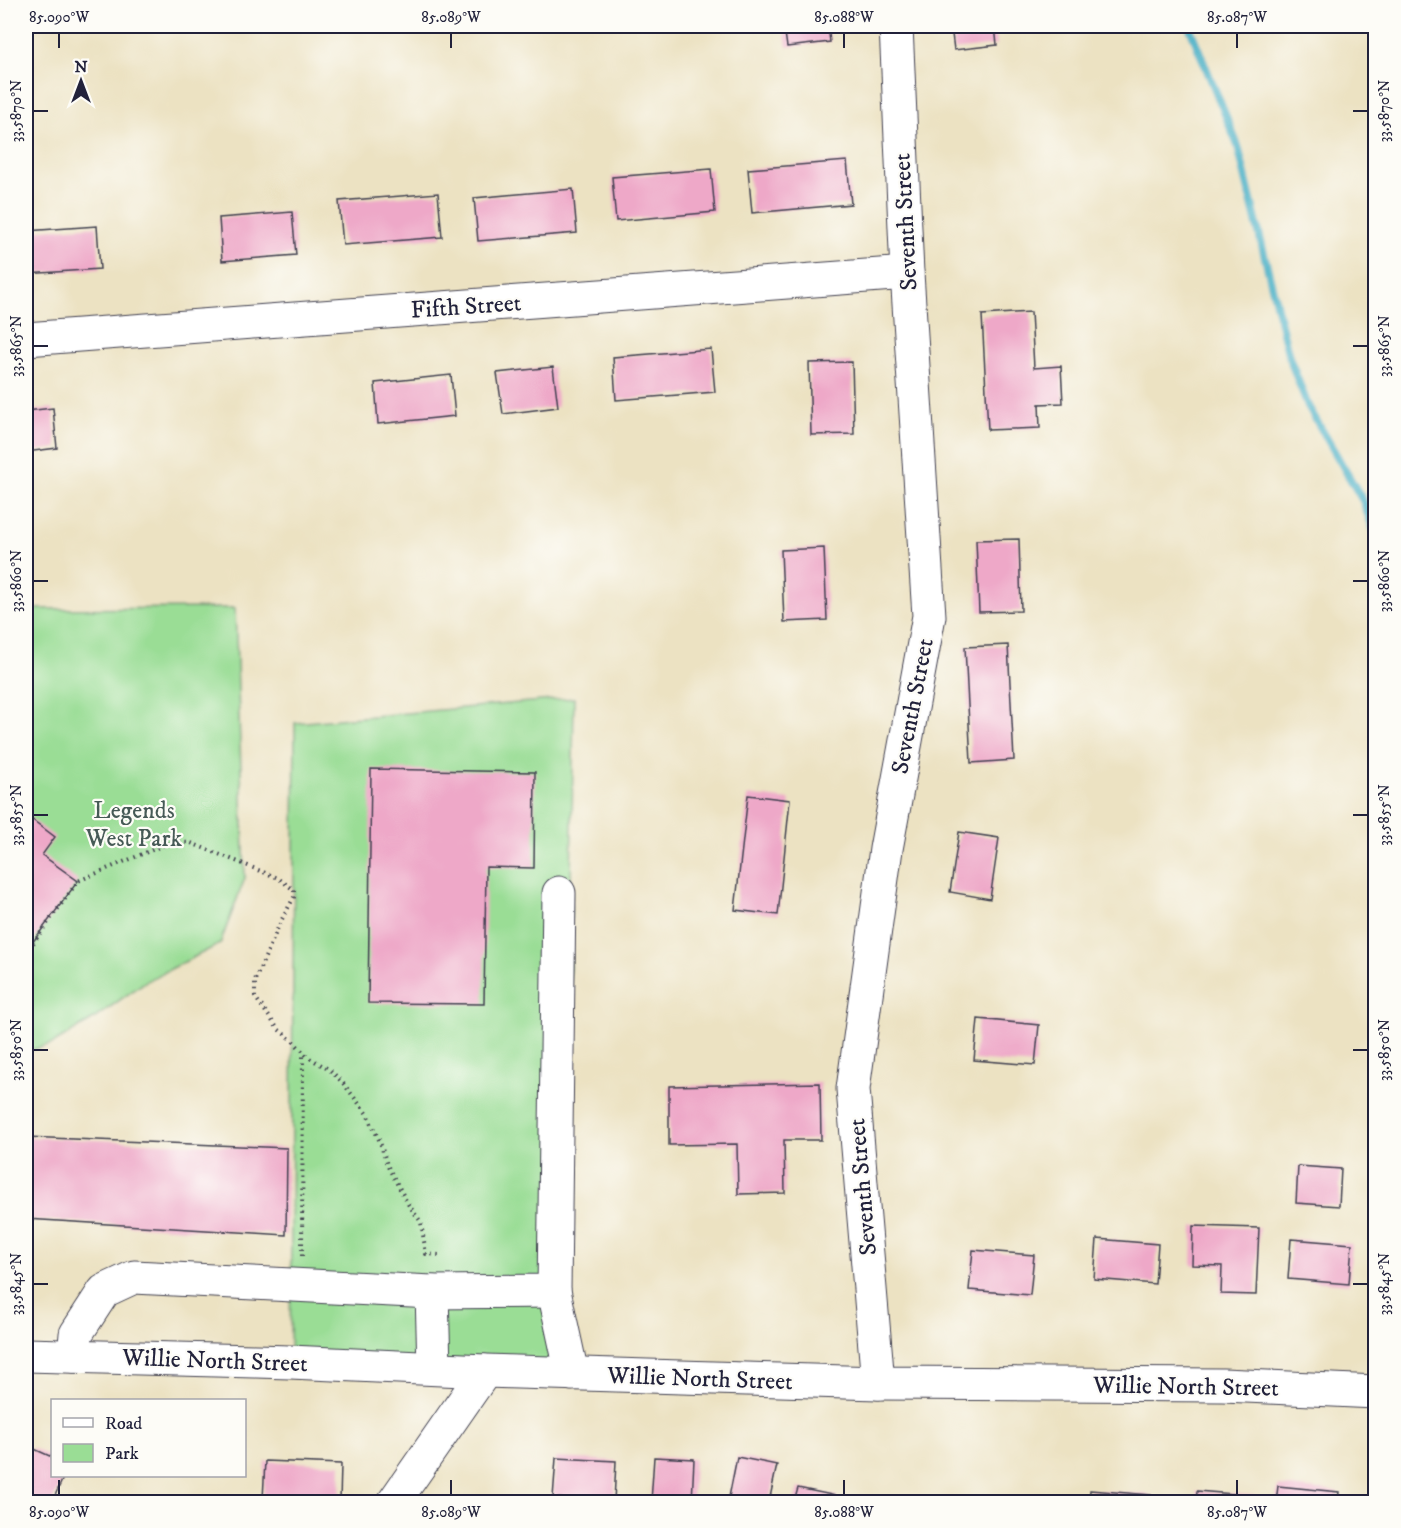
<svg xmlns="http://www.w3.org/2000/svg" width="1401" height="1528" viewBox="0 0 1401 1528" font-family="'IM FELL DW Pica',serif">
  <rect width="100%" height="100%" fill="#fdfcf7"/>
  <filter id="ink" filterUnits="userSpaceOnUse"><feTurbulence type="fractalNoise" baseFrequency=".0167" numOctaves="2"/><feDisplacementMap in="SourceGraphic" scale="12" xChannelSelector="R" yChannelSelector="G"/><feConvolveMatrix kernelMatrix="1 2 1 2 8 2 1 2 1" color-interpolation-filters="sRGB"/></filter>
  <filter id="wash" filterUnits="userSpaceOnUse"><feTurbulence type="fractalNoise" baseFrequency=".008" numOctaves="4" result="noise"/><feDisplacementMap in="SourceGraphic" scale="24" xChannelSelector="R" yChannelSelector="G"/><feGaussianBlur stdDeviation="1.35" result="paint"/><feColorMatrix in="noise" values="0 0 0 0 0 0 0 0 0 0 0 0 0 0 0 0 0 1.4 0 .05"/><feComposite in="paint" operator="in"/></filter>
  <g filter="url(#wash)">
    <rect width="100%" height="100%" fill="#ece2c2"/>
    <g fill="#9add95" stroke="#5e8068" stroke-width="1.5">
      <path d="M1375,534l1,96h-1l-3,-31z"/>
      <path d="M235,608l10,270 -25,66 -75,38 -53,38 -38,23 -28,9v-443z"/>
      <path d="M574,698l-11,675 -273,-11 5,-639z"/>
    </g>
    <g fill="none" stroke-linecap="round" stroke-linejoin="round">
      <path stroke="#46afc5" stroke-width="8" d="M1189,26l49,120 51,211 19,49 55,95 13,34"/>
    </g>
    <g id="blocks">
      <g fill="#eea8c8">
        <path d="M784,26h44l2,16 -43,5z"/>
        <path d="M951,26h44l2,19 -43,5z"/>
        <path d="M847,161l4,43 -99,9 -4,-44z"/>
        <path d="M711,169l4,43 -99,9 -4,-44z"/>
        <path d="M573,189l4,44 -99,8 -4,-43z"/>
        <path d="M438,193l4,44 -99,8 -4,-44z"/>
        <path d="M292,212l4,43 -74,6 -3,-43z"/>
        <path d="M97,226l3,43 -74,5v-43z"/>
        <path d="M1031,312l3,56 27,-2 2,37 -24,1 1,24 -52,2 -6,-115z"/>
        <path d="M711,349l4,43 -99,8 -3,-43z"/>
        <path d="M852,362l2,72 -43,1 -2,-72z"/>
        <path d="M553,367l5,40 -55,7 -6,-41z"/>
        <path d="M451,375l4,41 -77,8 -3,-41z"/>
        <path d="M53,408l4,40 -31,4v-41z"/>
        <path d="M1019,539l2,72 -42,1 -3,-72z"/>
        <path d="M824,548l3,72 -43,2 -3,-72z"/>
        <path d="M1008,645l6,115 -43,3 -6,-116z"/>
        <path d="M371,769l164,3 -1,96 -48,-1 -2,137 -116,-1z"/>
        <path d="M748,795l42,5 -12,115 -43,-5z"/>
        <path d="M26,815l29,22 -13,18 36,26 -49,66 -3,-3z"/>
        <path d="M959,832l40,6 -9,61 -40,-7z"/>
        <path d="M978,1019l61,6 -4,40 -61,-5z"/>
        <path d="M820,1083l1,57h-37l1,53 -47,1 -1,-50 -68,1v-59z"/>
        <path d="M26,1137l261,11 -1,87 -260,-16z"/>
        <path d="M1298,1166l43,3 -2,37 -43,-3z"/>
        <path d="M1193,1226l66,2 -3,67 -35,-1 1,-28 -30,-1z"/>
        <path d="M1097,1239l61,5 -3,40 -61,-5z"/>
        <path d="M1291,1239l61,5 -3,40 -61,-5z"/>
        <path d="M973,1250l61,5 -4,40 -61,-5z"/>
        <path d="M32,1448l20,9v19h12l-12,26h-26v-39z"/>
        <path d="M654,1457l40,2 -2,43h-41z"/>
        <path d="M737,1457l40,8 -8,37h-41z"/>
        <path d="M556,1458l60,3 -2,41 -61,-4z"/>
        <path d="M265,1461l76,3 -1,38 -77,-3z"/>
        <path d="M1278,1486l61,6 -1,10h-62z"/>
        <path d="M798,1488l39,8 -1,6h-42z"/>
        <path d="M1090,1490l61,5v7h-62z"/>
        <path d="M1197,1491l60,5v6h-61z"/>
      </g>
    </g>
  </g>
  <g filter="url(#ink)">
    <use href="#blocks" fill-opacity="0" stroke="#403f4f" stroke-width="1.5"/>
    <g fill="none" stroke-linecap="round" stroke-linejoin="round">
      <g stroke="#403f4f" stroke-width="35">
        <g id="minor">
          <path d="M26,339l881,-66"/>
          <path d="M554,1291l18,83"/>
          <path d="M432,1292l2,76"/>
          <path d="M26,1355l264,7 195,9 393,12 345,2 153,7"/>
          <path d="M74,1356l2,-22 28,-43 30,-14 298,15 122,-1 5,-398"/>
          <path d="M878,1383l-25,-294 33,-240 43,-233 -22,-343 -11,-247"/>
          <path d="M394,1502l91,-131"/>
        </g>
      </g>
      <g stroke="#403f4f" stroke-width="4" stroke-dasharray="1.5 4.5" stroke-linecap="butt">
        <path d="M26,953l52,-72 93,-39 20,1 35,14 52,21 16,12v7l-13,24 -26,59v17l23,32 15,12 15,16 22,13 13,13 24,31 13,28 7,23 21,39 13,18 5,32 14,1"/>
        <path d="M302,1256l1,-203"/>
      </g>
      <use href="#minor" stroke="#fff" stroke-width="33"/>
    </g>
  </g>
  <path fill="none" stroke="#22223b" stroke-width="2" d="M59,33v15M451,33v15M844,33v15M1237,33v15M33,111h15M1353,111h15M33,346h15M1353,346h15M33,581h15M1353,581h15M33,815h15M1353,815h15M33,1050h15M1353,1050h15M33,1284h15M1353,1284h15M59,1480v15M451,1480v15M844,1480v15M1237,1480v15"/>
  <g text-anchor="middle" stroke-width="4.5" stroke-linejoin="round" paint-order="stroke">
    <g font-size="24" fill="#22223b" stroke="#fdfcf7">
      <text transform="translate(905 222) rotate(-93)" y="8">Seventh Street</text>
      <text transform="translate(466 306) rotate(-4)" y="8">Fifth Street</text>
      <text transform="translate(912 706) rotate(-79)" y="8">Seventh Street</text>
      <text transform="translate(862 1187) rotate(-95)" y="8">Seventh Street</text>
      <text transform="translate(215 1360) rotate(2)" y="8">Willie North Street</text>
      <text transform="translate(700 1378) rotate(2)" y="8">Willie North Street</text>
      <text transform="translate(1186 1386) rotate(1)" y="8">Willie North Street</text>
    </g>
    <g font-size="24" fill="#465a56" stroke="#fdfcf7">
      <text x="134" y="818">Legends<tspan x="134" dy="28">West Park</tspan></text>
    </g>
  </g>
  <rect width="1401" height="1528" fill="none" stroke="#fdfcf7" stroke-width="66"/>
  <rect x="51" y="1399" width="195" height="78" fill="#fdfcf7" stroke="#a5a5ac" stroke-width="1.5"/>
  <rect x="63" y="1418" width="30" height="9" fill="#ffffff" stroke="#a5a5ac" stroke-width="1.5"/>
  <text x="105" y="1429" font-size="18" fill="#22223b">Road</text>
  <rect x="63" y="1444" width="30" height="18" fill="#9add95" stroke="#a5a5ac" stroke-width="1.5"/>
  <text x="105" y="1459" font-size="18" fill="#22223b">Park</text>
  <g transform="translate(81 81)" stroke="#fdfcf7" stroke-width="4.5" paint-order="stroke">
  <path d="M0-4.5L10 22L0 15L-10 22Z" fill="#22223b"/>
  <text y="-9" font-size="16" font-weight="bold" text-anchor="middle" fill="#22223b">N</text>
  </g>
  <rect x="33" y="33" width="1335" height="1462" fill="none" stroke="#22223b" stroke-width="2"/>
  <g font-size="15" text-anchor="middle" fill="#22223b">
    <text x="59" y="22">85.090°W</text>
    <text x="451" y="22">85.089°W</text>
    <text x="844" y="22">85.088°W</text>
    <text x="1237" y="22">85.087°W</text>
    <text transform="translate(16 111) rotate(-90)" y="5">33.5870°N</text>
    <text transform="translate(1384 111) rotate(-90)" y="5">33.5870°N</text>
    <text transform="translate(16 346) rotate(-90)" y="5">33.5865°N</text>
    <text transform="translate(1384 346) rotate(-90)" y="5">33.5865°N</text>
    <text transform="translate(16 581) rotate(-90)" y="5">33.5860°N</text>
    <text transform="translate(1384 581) rotate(-90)" y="5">33.5860°N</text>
    <text transform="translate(16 815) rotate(-90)" y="5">33.5855°N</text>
    <text transform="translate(1384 815) rotate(-90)" y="5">33.5855°N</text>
    <text transform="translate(16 1050) rotate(-90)" y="5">33.5850°N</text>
    <text transform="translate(1384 1050) rotate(-90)" y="5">33.5850°N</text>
    <text transform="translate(16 1284) rotate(-90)" y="5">33.5845°N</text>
    <text transform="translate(1384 1284) rotate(-90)" y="5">33.5845°N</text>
    <text x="59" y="1517">85.090°W</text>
    <text x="451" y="1517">85.089°W</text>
    <text x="844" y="1517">85.088°W</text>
    <text x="1237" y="1517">85.087°W</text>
  </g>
</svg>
